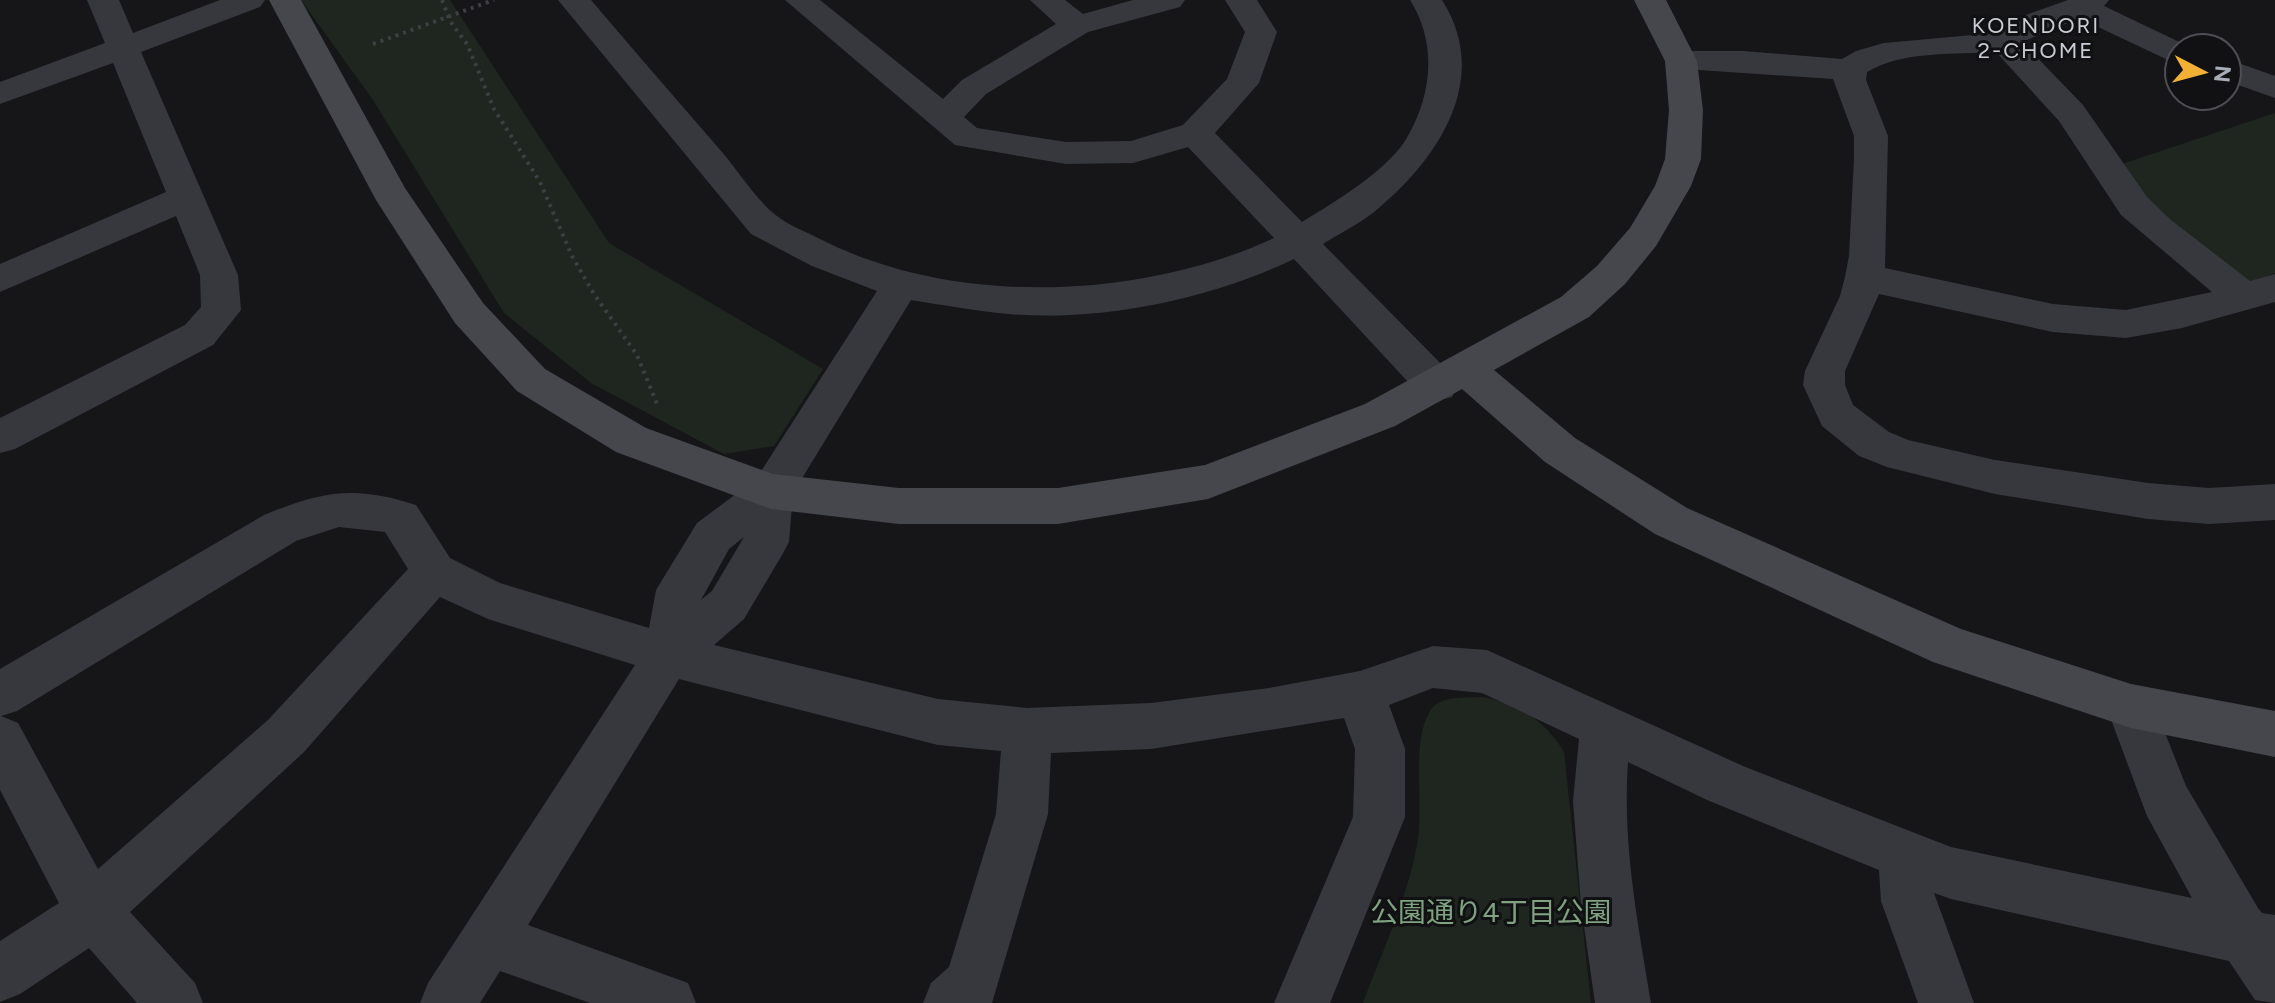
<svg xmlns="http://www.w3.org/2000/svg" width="2275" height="1003" viewBox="0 0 2275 1003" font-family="Figtree,'Noto Sans JP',sans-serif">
  <rect width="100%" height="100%" fill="#161618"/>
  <g fill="#1e261f">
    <path d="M301,0h149l159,243 214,126 -49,77 -50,8 -133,-71 -87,-70 -131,-213z"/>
    <path d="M2275,113v160l-33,14 -85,-71 -38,-51z"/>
    <path d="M1482,697c36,7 63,23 82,55l27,251h-228c19,-51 44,-104 54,-158 8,-39 -7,-101 13,-134 10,-16 35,-13 52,-14z"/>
  </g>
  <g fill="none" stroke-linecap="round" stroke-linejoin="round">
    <g stroke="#3d3f44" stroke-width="4" stroke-dasharray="3 5" stroke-linecap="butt">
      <path d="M442,0l8,21 17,23 27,65 46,73 32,74 22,38 43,61 20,49"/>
      <path d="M373,44l121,-44"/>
    </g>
    <g fill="#37383d" fill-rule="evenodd">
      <path d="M87,0h32l14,33 87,-33h45l-5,7 -119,45 97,223 3,35 -28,35 -198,104 -15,4v-35l185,-93 16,-18 -1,-32 -24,-59 -176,76v-28l166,-72 -53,-129 -113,41v-22l105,-39z"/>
      <path d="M558,0h33c43,51 87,101 131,152 17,20 34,48 55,64 12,10 30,16 43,23 133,68 320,61 454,-1l-86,-91 -55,16 -67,1 -111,-19 -170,-145h35l123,99 19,-19 94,-56 -26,-24h35l18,14 50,-14h52l-5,7 -92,25 -102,62 -22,23 13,11 89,14 65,-1 52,-16 44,-46 18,-47 -20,-32h32l20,32 -18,51 -44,50 87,89c31,-19 83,-50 103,-81 27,-44 33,-97 5,-141h32c49,77 -1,155 -62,207 -17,15 -38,25 -57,37l129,131 6,11 -6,11 -15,4 -15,-4 -128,-138c-83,40 -194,63 -286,55 -32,-3 -65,-9 -97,-14l-118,193 -4,49 -7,13 -38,64 -30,26 224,54 89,9 124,-5 118,-15 91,-17 73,-25 54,4 256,116 208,81 241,51 -45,-82 -41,-110 8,-16 17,-6 17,6 38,96 72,122 4,5 13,2v88l-20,-3 -26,-39 -278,-62 -17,-6 40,110h-56l-37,-102 -2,-31 -172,-70 -79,-38c-6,81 10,162 23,241h-56l-14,-98 -8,-104 6,-62 -97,-46 -49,-5 -44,17 16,44v68l-75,186h-56l79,-186 2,-68 -11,-31 -193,31 -100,4 -3,61 -56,189h-69l8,-20 18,-16 47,-153 5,-63 -63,-6 -259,-66 -151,246 160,58 8,20h-106l-90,-32 -20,32h-60l8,-20 207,-318 -147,-46 -48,-22 -136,155 -174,160 65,71 8,20h-66l-48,-55 -69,46 -20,8v-61l59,-38 -59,-113v-121l264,-154c58,-24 91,-30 152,-10l34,53 50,25 149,45 7,-38 41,-67 59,-44 121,-188 -65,-25 -61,-32zM339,527l46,5 23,37 -140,151 -170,149 -80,-146 -17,-7 16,-5 279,-170zM744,537l-32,54 -11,9 28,-51z"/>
      <path d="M2068,0h41l-5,6 88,42h-13v15l-11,-3 -89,-42 -57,24 61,63 64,92 24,23 79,61 25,-7v28l-93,26 -56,10 -73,-6 -174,-38 -34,77v14l8,20 36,27 19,8 87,20 153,23 61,5 66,-4v36l-66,4 -61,-5 -153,-25 -108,-27 -28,-11 -37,-30 -19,-41 2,-14 35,-75 5,-19 4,-21 5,-98v-22l-21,-57 -164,-11 -4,-7 4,-7 12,-3h62l99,8 14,-8 28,-8 111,-10 25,-16zM1996,52l63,69 62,94 91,77 -86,18 -73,-6 -168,-36 3,-132 -22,-56 1,-8c37,-22 88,-17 129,-20z"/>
      <path d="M2227,59l48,17v22l-48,-17z"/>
    </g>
    <path fill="#45474d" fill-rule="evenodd" d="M269,0h32l104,188 78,115 62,66 101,59 127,46 126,14h159l147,-23 160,-61 196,-107 36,-31 33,-38 25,-42 10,-27 4,-49 -4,-49 -31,-61h32l31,61 6,49 -2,49 -10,27 -35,60 -31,38 -36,33 -95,53 81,68 112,70 274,121 170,55 144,27v46l-144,-29 -198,-66 -278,-128 -110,-72 -83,-73 -67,37 -187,73 -150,25h-159l-128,-15 -155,-57 -99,-61 -62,-68 -79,-123z"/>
  </g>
  <g text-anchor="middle" stroke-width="6" stroke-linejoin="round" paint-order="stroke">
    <g font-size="22" letter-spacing="2" fill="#c9ccd4" stroke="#111113">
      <text x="2036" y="33">KOENDORI<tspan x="2036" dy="25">2-CHOME</tspan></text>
    </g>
    <g font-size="28" fill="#7fa381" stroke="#111113">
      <text x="1491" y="922">公園通り4丁目公園</text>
    </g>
  </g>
  <g transform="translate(2203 72) rotate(96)"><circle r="38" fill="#111113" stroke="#4d4f55" stroke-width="2"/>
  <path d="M0-6L14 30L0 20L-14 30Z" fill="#f2b134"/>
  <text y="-12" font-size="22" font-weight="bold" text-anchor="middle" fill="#a8adb8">N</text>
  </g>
</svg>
